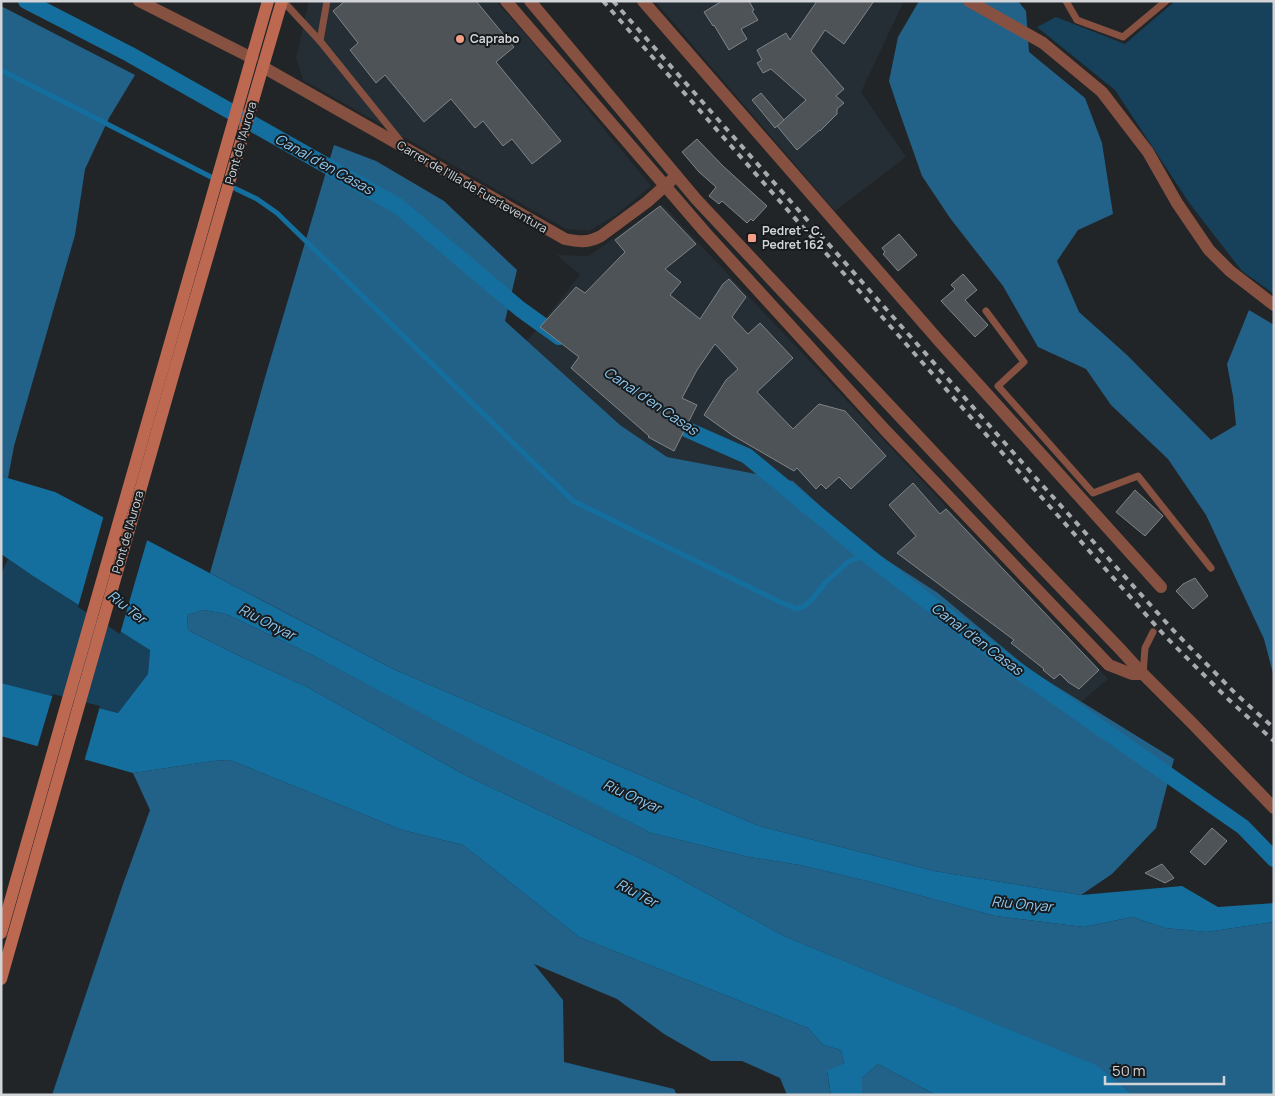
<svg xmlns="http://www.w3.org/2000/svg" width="1275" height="1096" viewBox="0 0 1275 1096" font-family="Manrope,sans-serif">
  <rect width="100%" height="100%" fill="#212528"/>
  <g fill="#252e35">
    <path d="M309,1h187l37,42 118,143 -35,29 -27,16 -23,-2 -263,-149 -7,-22z"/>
    <path d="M655,1h249l-43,91 45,65 -71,54z"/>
    <path d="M662,204l446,475 -27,23 -51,-32 -92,-77 -76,-49 -69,-63 -126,-24 -47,-32 -93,-84 53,-66 -23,-20 32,1z"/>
  </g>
  <g fill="#17405a">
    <path d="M1175,1h99v293l-32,-23 -52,-67 -75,-114 -78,-63 19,-10 69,27z"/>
    <path d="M8,559l25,17 117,73 -2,25 -30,39 -117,-30v-109z"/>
  </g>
  <g fill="#236288">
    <path d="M919,1h99l8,10 3,41 56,46 17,45 11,71 -35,16 -21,31 22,51 48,43 84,85 25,-15 -3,-29 -6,-32 22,-54 25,15v352l-10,-38 -58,-124 -38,-56 -57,-54 -25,-36 -48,-22 -35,-61 -53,-68 -28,-42 -24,-68 -9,-27 9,-44z"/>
    <path d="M1,6l134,69 -26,43 -24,51 -10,66 -61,211 -6,32 -7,-2z"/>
    <path d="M334,145l42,16 68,40 73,69 -12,51 115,104 47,32 126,24 69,63 76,49 92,77 144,89 -18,69 -44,46 -31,21 -147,-24 -175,-45 -366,-157 -183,-96 56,-199z"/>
    <path d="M204,610l22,4 82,39 343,180 98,24 51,8 67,16 128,35 89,11 48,-10 33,11 42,4 67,-10v173h-141l-38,-30 -311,-129 -122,-67 -197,-94 -158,-88 -74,-34 -45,-23 -1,-15z"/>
    <path d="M230,760l172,70 61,15 116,92 229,91 15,17 18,5 3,13 -17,9 4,23h-44l-7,-17 -38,-17h-31l-47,-27 -47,-35 -83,-35 29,36 1,62 110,27 3,6h-625l70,-208 28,-77 -17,-37 80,-12z"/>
    <path d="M878,1064l58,31h-74v-17z"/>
  </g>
  <path fill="#146f9f" d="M1,476l54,16 338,177 366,157 175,45 147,24 101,-9 36,21 56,-4v19l-67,10 -42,-4 -33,-11 -48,10 -89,-11 -128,-35 -67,-16 -51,-8 -98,-24 -145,-75 -198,-105 -82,-39 -22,-4 -17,5 1,15 45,23 74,34 158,88 197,94 122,67 312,129 37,30h-197l-58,-31 -16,14v17h-31l-4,-24 17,-8 -3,-13 -18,-5 -15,-17 -229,-91 -116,-92 -61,-15 -172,-70 -17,1 -80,12 -132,-37v-53l117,30 30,-39 2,-24 -117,-74 -32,-22z"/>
  <g fill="#212528">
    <path d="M104,515l44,22 -28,97 -42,-27z"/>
    <path d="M53,694l47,12 -16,56 -47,-14z"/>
  </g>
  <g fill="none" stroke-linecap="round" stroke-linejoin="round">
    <g stroke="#146f9f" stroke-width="5">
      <path d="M1,70l214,109"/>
      <path d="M230,186l27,13 20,14 296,288 207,101 17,7 9,-4 8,-8 11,-14 24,-22 18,-6"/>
    </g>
    <g stroke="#146f9f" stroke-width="16">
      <path d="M26,1l103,53 269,152 122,103 39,28"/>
      <path d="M668,416l20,14 59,26 120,99 142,109 234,163 31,32"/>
    </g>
  </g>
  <g fill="#4e5357" stroke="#7e8488">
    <path d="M345,1h131l38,46 -18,15 65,79 -29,23 -20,-25 -9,7 -20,-25 -8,7 -24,-29 -27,23 -39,-47 -9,8 -26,-33 8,-7 -25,-32z"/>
    <path d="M722,1h27l5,9 -2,1 6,9 -17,9 6,10 -18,11 -15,-25 -1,1 -9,-14z"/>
    <path d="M817,1h57l-30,43 -19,-14 -14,21 33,38 -8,7 8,7 -7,6v5l-17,17v-1l-23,20 -20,-24 29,-26 -35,-31 -8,4 -6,-10 5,-3 -5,-10 29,-17 4,7z"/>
    <path d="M761,93l23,27 -9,8 -23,-28z"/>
    <path d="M697,139l26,27 44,40 -14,15 -2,-2 -4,4 -25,-22 -3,3 -10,-8 7,-9 -17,-15 -17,-20z"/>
    <path d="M660,206l36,38 -31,25 16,13 -11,13 30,24 23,-35 6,-5 17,18 -14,20 16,17 12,-11 33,35 -36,34 36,37 26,-25 26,7 41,45 -35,33 -12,-12 -13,12 -5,-5 -5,5 -19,-21 -3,3 -62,-36 -28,-20 22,-35 12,-11 -23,-25 -18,26 -15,28 15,7 -23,46 -26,-14 1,-1 -78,-68 8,-11 -39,-30 36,-40 9,6 40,-41 -10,-12z"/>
    <path d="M899,234l18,21 -19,16 -15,-17 2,-2 -3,-4z"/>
    <path d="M963,274l14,16 -12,10 23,25 -13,12 -34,-36 14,-12 -4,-4z"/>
    <path d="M913,483l27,31 6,-5 153,161 -20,19 -11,-7 -8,-8 -6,5 -11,-9 1,-1 -33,-26 3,-3 -117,-87 19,-17 -27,-31z"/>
    <path d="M1135,490l28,26 -18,20 -29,-24z"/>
    <path d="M1195,578l13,18 -15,13 -17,-18 7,-7z"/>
    <path d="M1212,828l15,13 -22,24 -15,-13z"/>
    <path d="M1162,864l12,14 -9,5 -20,-10z"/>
  </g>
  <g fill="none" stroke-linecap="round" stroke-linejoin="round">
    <g stroke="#865141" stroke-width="7">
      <path d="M283,1l37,40 82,102"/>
      <path d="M1066,1l11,19 46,17 43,-36"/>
      <path d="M320,41l7,-40"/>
      <path d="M986,311l38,51 -26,24 95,107 45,-17 73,92"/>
      <path d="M1143,674l2,-26 8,-16"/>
    </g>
    <g stroke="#865141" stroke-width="12">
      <path d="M139,1l113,57"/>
      <path d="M506,1l198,230 181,199 224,235 23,9h11"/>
      <path d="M643,1l297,341 221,245"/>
      <path d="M969,1l74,42 59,49 46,60 29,51 32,47 21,21 44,34"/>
      <path d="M263,67l302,172c14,3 23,4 36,-3l46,-34 29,-26"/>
    </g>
    <path stroke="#865141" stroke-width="12" d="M530,1l166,198 329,351 95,99 23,25 48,48 83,86"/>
    <g stroke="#bd6850" stroke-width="12">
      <path d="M1,933l267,-932"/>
      <path d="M1,979l173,-607 108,-371"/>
    </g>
    <g stroke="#a8abae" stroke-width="4" stroke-dasharray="6 6" stroke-linecap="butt">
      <path d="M603,1l425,481 137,154 63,63 46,42"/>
      <path d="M613,1l422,476 138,153 62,63 39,35"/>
    </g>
  </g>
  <g fill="#f49e86" stroke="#171b1e" stroke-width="2">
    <circle cx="460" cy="39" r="5"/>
    <rect x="747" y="233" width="10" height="10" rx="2.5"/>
  </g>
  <g text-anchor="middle" stroke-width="4" stroke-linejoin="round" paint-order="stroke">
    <g font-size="12" font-weight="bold" fill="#d2d4d7" stroke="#171b1e" text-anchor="start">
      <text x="470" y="43">Caprabo</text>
      <text x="762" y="235">Pedret - C.<tspan x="762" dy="14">Pedret 162</tspan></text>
    </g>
    <g font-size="12" fill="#d2d4d7" stroke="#171b1e">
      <text transform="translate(241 143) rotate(-74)" y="4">Pont de l'Aurora</text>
      <text transform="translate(472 187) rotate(30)" y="4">Carrer de l'Illa de Fuerteventura</text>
      <text transform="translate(128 532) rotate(-74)" y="4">Pont de l'Aurora</text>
    </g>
    <g font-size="14" font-style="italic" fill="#8fcaf3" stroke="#171b1e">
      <text transform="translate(324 164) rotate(29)" y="5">Canal d'en Casas</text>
      <text transform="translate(651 401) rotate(34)" y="5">Canal d'en Casas</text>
      <text transform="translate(127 607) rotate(38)" y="5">Riu Ter</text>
      <text transform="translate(267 622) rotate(27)" y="5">Riu Onyar</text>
      <text transform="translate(977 639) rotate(37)" y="5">Canal d'en Casas</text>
      <text transform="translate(632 796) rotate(24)" y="5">Riu Onyar</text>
      <text transform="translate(637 893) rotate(28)" y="5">Riu Ter</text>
      <text transform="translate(1022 904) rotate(5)" y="5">Riu Onyar</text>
    </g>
  </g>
  <rect width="1275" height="1096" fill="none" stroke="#d2d4d7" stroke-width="5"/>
  <path d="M1105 1076v8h119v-8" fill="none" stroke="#d2d4d7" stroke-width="2.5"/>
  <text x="1112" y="1076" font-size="15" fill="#d2d4d7" stroke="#171b1e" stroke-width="4" paint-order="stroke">50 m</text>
</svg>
